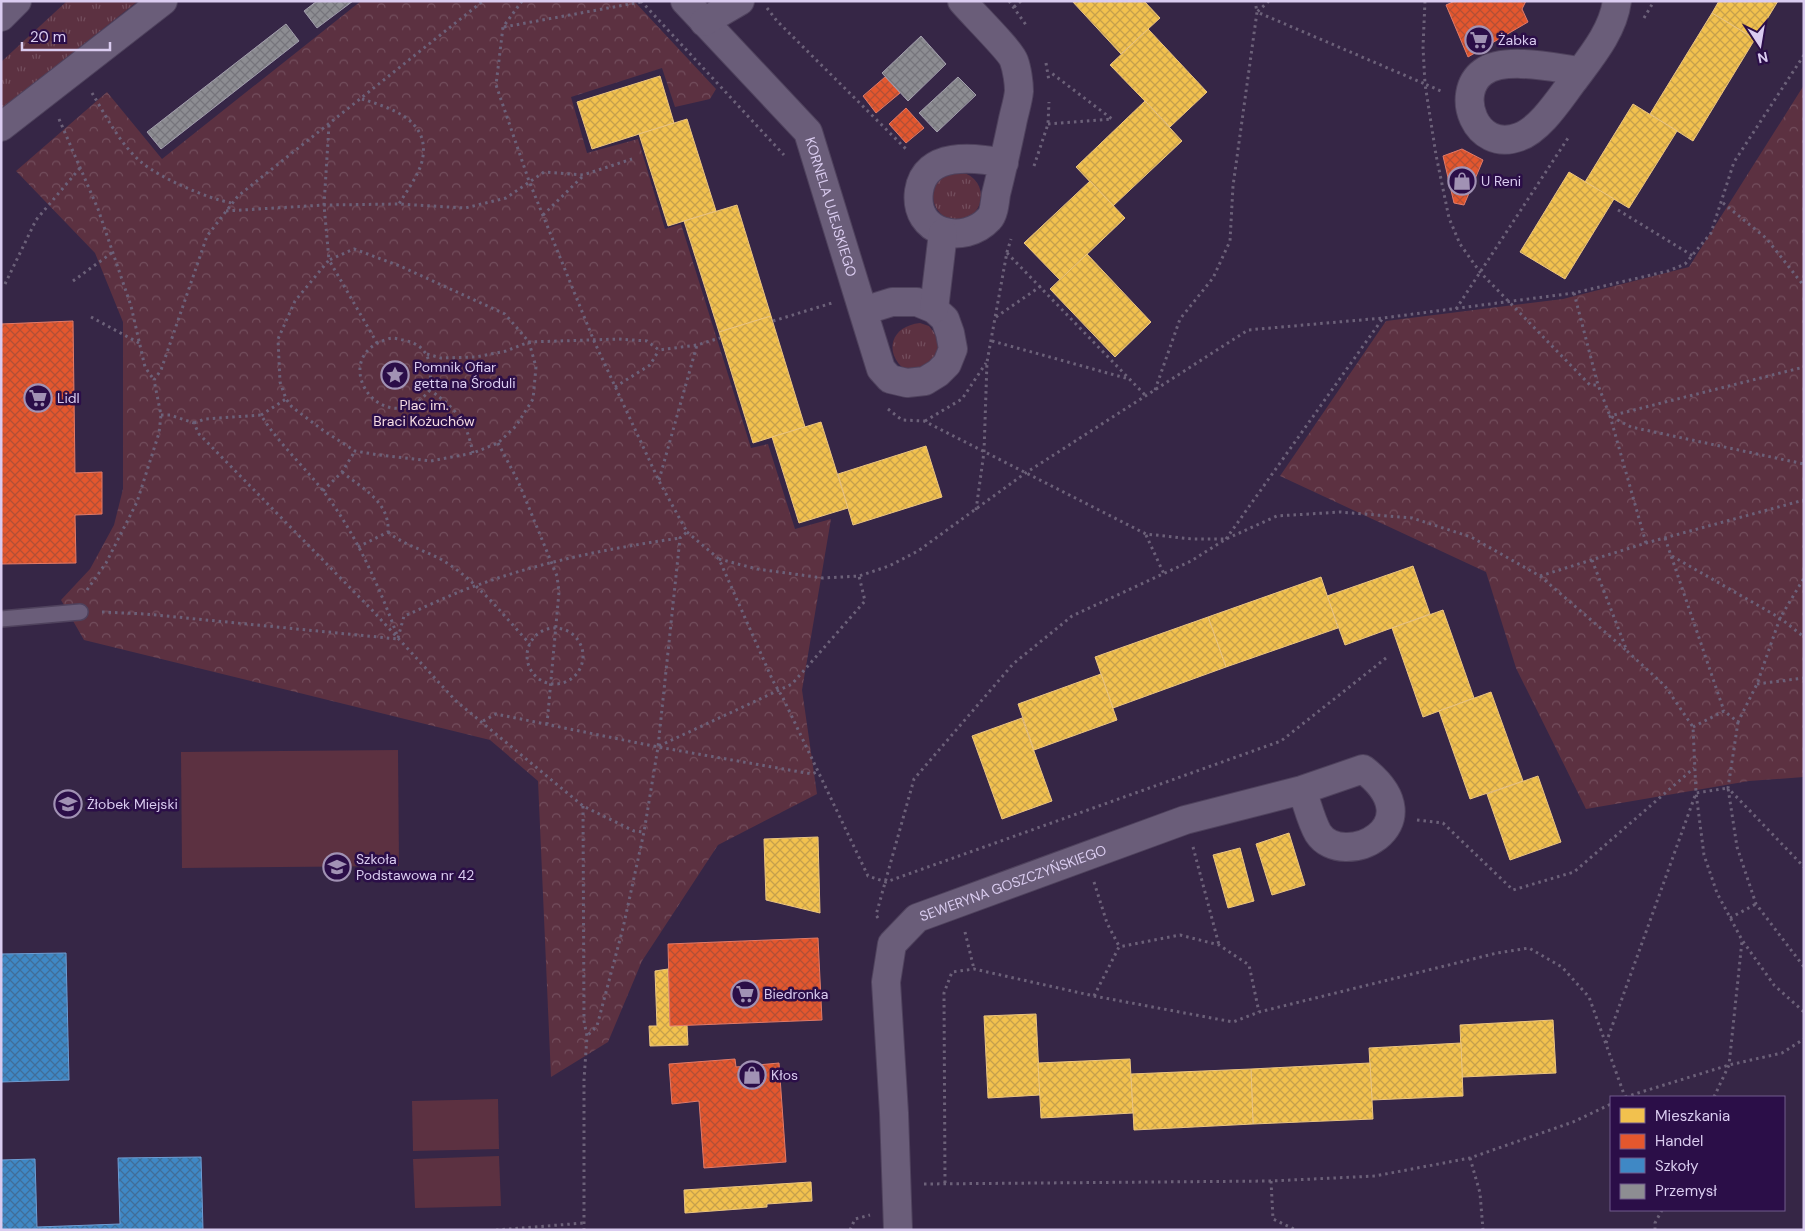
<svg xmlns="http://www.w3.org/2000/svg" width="1805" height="1231" viewBox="0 0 1805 1231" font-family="'DM Sans',sans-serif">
  <defs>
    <pattern id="grass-tufts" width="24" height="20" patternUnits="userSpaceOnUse" patternTransform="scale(1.25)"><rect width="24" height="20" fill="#5c3141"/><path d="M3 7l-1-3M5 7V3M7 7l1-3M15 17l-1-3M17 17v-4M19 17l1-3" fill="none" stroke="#734e5d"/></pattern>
    <pattern id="park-crowns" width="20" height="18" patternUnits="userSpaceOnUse" patternTransform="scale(1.25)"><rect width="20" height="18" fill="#5c3141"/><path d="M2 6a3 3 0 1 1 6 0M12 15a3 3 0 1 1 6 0" fill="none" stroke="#734e5d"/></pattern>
    <pattern id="homes-cross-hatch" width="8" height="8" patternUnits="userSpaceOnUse" patternTransform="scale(1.25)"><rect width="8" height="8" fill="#f2c14e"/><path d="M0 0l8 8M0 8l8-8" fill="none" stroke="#c6a04c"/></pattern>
    <pattern id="shops-cross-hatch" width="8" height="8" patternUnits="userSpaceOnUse" patternTransform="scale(1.25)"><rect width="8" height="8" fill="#e4572e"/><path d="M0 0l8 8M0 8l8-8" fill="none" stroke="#b34f36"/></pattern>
    <pattern id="schools-cross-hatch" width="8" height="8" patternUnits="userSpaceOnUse" patternTransform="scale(1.25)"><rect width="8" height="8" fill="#3f88c5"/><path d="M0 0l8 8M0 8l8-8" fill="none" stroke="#406e99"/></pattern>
    <pattern id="industry-cross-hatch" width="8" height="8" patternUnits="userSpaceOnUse" patternTransform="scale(1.25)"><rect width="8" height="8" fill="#8d8d92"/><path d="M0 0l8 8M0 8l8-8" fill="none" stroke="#76757c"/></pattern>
  </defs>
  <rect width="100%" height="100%" fill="#362646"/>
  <g fill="url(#grass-tufts)">
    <path d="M67,1h71l-137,109v-48z"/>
    <circle cx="957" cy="196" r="24"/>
    <path d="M920,323l9,3 12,15 -8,26 -28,3c-22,-18 -14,-44 15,-47z"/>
  </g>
  <g fill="url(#park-crowns)">
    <path d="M361,1h273l82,88 -6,10 -35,8 -13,-39 -91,29 16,56 51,-14 27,90 16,-5 70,224 17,-4 27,85 36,-10 -29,171 15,104 -99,51 -76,116 -34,81 -57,35 -13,-296 -48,-41 -406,-100 -23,-40 29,-31 24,-44 9,-36v-167l-28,-69 -79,-82 91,-79 55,67z"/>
    <path d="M1804,85v692l-55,4 -163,28 -70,-141 -30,-96 -206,-96 106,-155 177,-22 126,-32z"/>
  </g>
  <g fill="#5c3141">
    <path d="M398,750l1,116 -217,2 -1,-116z"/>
    <path d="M498,1099l1,50 -86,2 -1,-50z"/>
    <path d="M499,1156l2,50 -86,2 -2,-49z"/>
  </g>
  <g fill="url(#homes-cross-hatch)" stroke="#ebc47f">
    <path d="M1072,1h72l16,17 -39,36z"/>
    <path d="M1719,1h59l-23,38 -43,-26z"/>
    <path d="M1712,13l43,26 -62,102 -43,-27z"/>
    <path d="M1148,29l59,63 -37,35 -60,-62z"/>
    <path d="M660,76l14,47 -82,26 -15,-47z"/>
    <path d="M1145,101l37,40 -69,65 -37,-39z"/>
    <path d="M1633,104l44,27 -48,77 -44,-26z"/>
    <path d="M687,119l29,92 -48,15 -29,-92z"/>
    <path d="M1569,172l45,27 -49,80 -45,-27z"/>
    <path d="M1090,181l35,37 -65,62 -36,-37z"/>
    <path d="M737,205l34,111 -52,16 -35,-111z"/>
    <path d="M1087,254l64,68 -36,35 -65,-68z"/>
    <path d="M771,316l34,111 -52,16 -34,-111z"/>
    <path d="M821,422l27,86 -49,15 -27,-86z"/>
    <path d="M926,446l16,51 -89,28 -15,-51z"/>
    <path d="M1413,566l17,48 -85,31 -18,-49z"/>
    <path d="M1321,577l17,51 -112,39 -18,-50z"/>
    <path d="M1443,610l31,88 -51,19 -31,-89z"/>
    <path d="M1208,617l18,50 -113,41 -18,-51z"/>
    <path d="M1101,674l16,46 -83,30 -16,-46z"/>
    <path d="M1491,692l32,89 -53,18 -31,-88z"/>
    <path d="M1022,718l30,83 -50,18 -30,-83z"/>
    <path d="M1538,776l23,66 -51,18 -23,-66z"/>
    <path d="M1289,833l16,52 -33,10 -16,-51z"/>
    <path d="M818,837l2,76 -54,-13 -2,-61z"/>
    <path d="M1240,848l14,53 -26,7 -15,-53z"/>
    <path d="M668,969l2,57 17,-1 1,20 -38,1 -1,-20h8l-2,-55z"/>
    <path d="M1036,1014l4,81 -52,3 -4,-82z"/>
    <path d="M1553,1020l3,53 -94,4 -2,-52z"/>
    <path d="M1461,1043l2,53 -91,4 -3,-52z"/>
    <path d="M1130,1059l3,54 -92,5 -3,-55z"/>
    <path d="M1370,1063l3,56 -120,5 -2,-55z"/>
    <path d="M1251,1069l2,55 -119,6 -3,-56z"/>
    <path d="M811,1182l1,19 -45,3v3l-82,6 -1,-23z"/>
  </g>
  <g fill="url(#shops-cross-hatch)" stroke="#e17a68">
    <path d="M1455,1h71l-4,8 6,13 -60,35 -22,-52z"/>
    <path d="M885,77l15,16 -24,20 -13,-17z"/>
    <path d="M906,108l18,20 -18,15 -17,-19z"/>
    <path d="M1462,149l21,11 -19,45 -10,-2 -11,-47z"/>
    <path d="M73,321l2,152 27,-1v42l-27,1 1,48 -75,1v-240z"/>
    <path d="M818,938l4,82 -152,6 -2,-82z"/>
    <path d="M735,1059l1,8 43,-4 7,99 -82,6 -5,-67 -27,3 -3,-40z"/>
  </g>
  <g fill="url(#schools-cross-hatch)" stroke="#6e9cd2">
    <path d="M66,953l3,127 -68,2v-128z"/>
    <path d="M201,1157l2,73h-202v-70l34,-1 2,68 83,-3 -2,-66z"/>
  </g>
  <g fill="url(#industry-cross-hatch)" stroke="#a4a0ae">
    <path d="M317,1h36l-36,27 -13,-17z"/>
    <path d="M286,24l13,17 -138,108 -14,-17z"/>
    <path d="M921,36l25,28 -38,37 -26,-28z"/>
    <path d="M958,77l18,18 -39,37 -18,-19z"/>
  </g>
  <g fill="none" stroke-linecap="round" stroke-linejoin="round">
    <g stroke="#4f425d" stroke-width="18">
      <path id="lane" d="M1,619l79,-7"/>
    </g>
    <g stroke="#4f425d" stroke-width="30">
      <g id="street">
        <path id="s1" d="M685,1l123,131 55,179 18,58 9,10 17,4 18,-2 13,-8 9,-9 6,-15 -3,-16 -5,-14 -11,-10 -17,-7h-25l-29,9"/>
        <path d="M962,1c9,11 49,50 52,60 3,8 5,22 5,30 -1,11 -5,22 -7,33 -5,23 -10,47 -16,70 -1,7 -2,20 -7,25 -25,27 -76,15 -70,-28 6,-40 55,-34 85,-28"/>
        <path d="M704,22l36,-21"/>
        <path d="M1580,71c-25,-3 -75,-15 -97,1 -29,21 -8,81 36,65 22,-8 41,-39 55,-57 17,-23 39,-49 43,-79"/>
        <path d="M1,127l162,-126"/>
        <path d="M934,309l9,-76"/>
        <path id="s2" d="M898,1230l-4,-117 -8,-131 6,-38 25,-26 268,-98 117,-30 61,-21c74,57 -21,102 -45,64 -7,-12 -11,-30 -16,-43"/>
      </g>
    </g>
    <g stroke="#4f425d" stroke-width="30">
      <path id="secondary" d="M1,17l16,-16"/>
    </g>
    <g stroke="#6c6179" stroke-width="3" stroke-dasharray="2.5 4" stroke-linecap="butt">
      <path d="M522,1l-19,26 -7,58 33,96 65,160 65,140 28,51 -7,6 -22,209 -14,85 -21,96 -26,98 -10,10"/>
      <path d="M641,1l143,154"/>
      <path d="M1009,1l17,24"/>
      <path d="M1269,1l-12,11 168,72 11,71 13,63 11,26 20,28 110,113h8"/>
      <path d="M1425,1l-2,46 2,37 18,8"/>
      <path d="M1014,7l7,-6"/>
      <path d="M767,8l10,13 131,130"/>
      <path d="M1644,18l10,-17"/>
      <path d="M504,27l137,-25"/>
      <path d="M1046,63l3,18"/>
      <path d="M92,93c14,23 28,51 49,69 19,16 67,37 91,41"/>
      <path d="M362,99c28,9 66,20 61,57 -2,17 -16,34 -24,48"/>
      <path d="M59,119l39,90 33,97 14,61 9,13"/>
      <path d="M1048,124l64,-5 -62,-47"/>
      <path d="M329,125l-5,80 5,55 -34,41 -17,38 2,43 6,17 6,8 32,24 31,20 24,4 52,6 42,-8 25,-10 18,-17 17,-27 3,-32 -7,-25 -24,-28 -105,-48 -46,-17 -25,11 48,83"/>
      <path d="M1034,166l14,-42 1,-22"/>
      <path d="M1723,203l43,35 38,48"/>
      <path d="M1618,210l75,46"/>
      <path d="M226,211l98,-6 75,-1 66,4 41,-10 38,-26 39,3 49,-16"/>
      <path d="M543,215l40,-39"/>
      <path d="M1007,253l139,143"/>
      <path d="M73,281l40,-29"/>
      <path d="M5,284l31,-64 44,-52"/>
      <path d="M1574,293l24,92 12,31 21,11 173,37"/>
      <path d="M1456,309l114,-174"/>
      <path d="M91,317l48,26"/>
      <path d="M996,317l45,-31"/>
      <path d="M773,321l59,-18"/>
      <path d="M992,341l137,38"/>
      <path d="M427,354l14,4 35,-1 30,-6 23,-9 90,-3 28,2 12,9 38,-5 23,-7"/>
      <path d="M615,387l35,-22 9,-15"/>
      <path d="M430,390c-47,56 -106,-33 -42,-51 5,-2 10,0 15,1 29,6 28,25 27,50 27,20 36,30 43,63"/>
      <path d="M1155,390l25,-71 33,-41 17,-37 3,-55 24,-174 -2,-11"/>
      <path d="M888,409l14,11 22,1 222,113 46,5h33"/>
      <path d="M161,415h9l24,8 5,11 173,176 84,91 127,105 51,25 10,1"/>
      <path d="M261,415l25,-16"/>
      <path d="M925,421l37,-22 24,-36"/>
      <path d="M194,423l11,-4 56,-4c17,28 43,51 63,77 32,42 55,94 73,143"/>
      <path d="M498,443l20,38 39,95 2,16 -12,132"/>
      <path d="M342,472c21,17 48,30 46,60l-30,15"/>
      <path d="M659,480l38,-135"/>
      <path d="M323,491l19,-19 13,-21"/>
      <path d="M976,510l8,-58 3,-90 20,-110 4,-13"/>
      <path d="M388,532c18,15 42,19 62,33 31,21 54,51 80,79"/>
      <path d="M687,532l32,27 54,122 10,17 85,178 18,6 395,-141 105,-83"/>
      <path d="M1146,535l18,39"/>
      <path d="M1665,538l59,173"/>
      <path d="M1226,539l157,-221"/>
      <path d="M1646,543l-36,-127 194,-49"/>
      <path d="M1672,556l108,62 24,19"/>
      <path d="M719,559l38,10 66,9 36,-2 30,-10 29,-15 106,-77 224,-144 135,-12 191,-25 94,-22 17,-7 26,-31 23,-71 70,-107"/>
      <path d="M1592,560l35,91 38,35 28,41 3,66 8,62 13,38 25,47 32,45 30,27"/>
      <path d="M1540,576l106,-33 158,-43"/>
      <path d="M87,590l19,-27 31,-61 22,-69 2,-18 -7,-35 7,-10 46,-134 31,-40 245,-195"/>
      <path d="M102,612l44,2 252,25"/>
      <circle cx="555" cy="656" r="28"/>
      <path d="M398,638l6,-22c24,-10 49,-23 74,-31 66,-24 133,-37 202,-47"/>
      <path d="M1757,684l47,-6"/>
      <path d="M483,721l13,-7 162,33 154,27 7,-3"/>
      <path d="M1738,722l-10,66 76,79"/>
      <path d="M1693,727l31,-16 14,11 19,-38 23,-66 24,-40"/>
      <path d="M659,746l133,-62 73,-83 -6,-25"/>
      <path d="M583,806l1,215 3,15 -3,44v150"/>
      <path d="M1417,820l26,3 70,67 61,-18 120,-104"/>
      <path d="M1193,847l26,98"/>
      <path d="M1094,882l13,41 12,23"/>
      <path d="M878,918l-2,-3 38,-136 99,-115 59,-48 119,-55 35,-22 51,-23 63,-4 72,6 59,19 69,39 87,75"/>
      <path d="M1730,918l26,-14"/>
      <path d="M965,932l9,37"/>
      <path d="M1094,996l25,-49 61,-12 39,10 30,20 10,47"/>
      <path d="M1606,1043l90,-250 32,-5 9,59 19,57 48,63"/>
      <path d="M1625,1097l104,-32 53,-12 22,-14"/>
      <path d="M1714,1097l15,-32 13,-124"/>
      <path d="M1470,1158l10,35 3,37"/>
      <path d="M1271,1181l2,38 23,11"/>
      <path d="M945,1183l-1,-190 8,-21 22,-3 120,27 139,26 26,-10 238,-59 32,-5 33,19 27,30 36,100"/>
      <path d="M924,1184l347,-3 104,-5 95,-18 103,-36 38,-18"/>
      <path d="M496,1230l88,-7"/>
      <path d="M850,1230l5,-11 15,-4"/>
      <path d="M1655,1230v-7l7,-13"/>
    </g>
    <use href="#lane" stroke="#6a5d79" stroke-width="15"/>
    <use href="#street" stroke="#6a5d79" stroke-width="28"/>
    <use href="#secondary" stroke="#6a5d79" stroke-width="28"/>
  </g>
  <defs>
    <g id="supermarket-ring" transform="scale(1.4375)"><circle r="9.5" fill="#2b0e48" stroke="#a192b4" stroke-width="1.5"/><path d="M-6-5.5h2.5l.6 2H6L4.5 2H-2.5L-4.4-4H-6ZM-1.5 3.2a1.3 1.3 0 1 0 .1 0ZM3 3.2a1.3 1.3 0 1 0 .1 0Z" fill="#a192b4"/></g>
    <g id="shop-ring" transform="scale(1.4375)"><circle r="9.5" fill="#2b0e48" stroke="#a192b4" stroke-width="1.5"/><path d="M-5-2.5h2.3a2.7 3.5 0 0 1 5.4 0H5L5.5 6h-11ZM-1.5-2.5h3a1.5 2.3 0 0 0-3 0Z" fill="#a192b4"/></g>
    <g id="sight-ring" transform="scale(1.4375)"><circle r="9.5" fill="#2b0e48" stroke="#a192b4" stroke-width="1.5"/><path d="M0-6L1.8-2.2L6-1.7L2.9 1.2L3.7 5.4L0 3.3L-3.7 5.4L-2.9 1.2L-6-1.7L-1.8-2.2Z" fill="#a192b4"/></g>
    <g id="school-ring" transform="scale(1.4375)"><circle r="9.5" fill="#2b0e48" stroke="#a192b4" stroke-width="1.5"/><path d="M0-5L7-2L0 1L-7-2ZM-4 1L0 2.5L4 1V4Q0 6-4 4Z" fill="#a192b4"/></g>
  </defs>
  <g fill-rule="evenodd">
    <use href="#supermarket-ring" x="1479" y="40"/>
    <use href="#shop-ring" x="1462" y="181"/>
    <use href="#sight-ring" x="395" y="375"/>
    <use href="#supermarket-ring" x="38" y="398"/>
    <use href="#school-ring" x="68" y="804"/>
    <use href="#school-ring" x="337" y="867"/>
    <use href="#supermarket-ring" x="745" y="994"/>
    <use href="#shop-ring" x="752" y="1075"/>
  </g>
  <g text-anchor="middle" stroke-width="5" stroke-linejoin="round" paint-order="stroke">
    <g font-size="14" fill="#daccf0" stroke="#2b0e48" text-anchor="start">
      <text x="1498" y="45">Żabka</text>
      <text x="1481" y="186">U Reni</text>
      <text x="414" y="372">Pomnik Ofiar<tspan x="414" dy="16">getta na Środuli</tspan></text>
      <text x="57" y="403">Lidl</text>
      <text x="87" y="809">Żłobek Miejski</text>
      <text x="356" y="864">Szkoła<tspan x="356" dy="16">Podstawowa nr 42</tspan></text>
      <text x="764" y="999">Biedronka</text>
      <text x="771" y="1080">Kłos</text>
    </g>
    <g font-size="14" fill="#daccf0" stroke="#2b0e48">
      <text dy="5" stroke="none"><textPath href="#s1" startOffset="258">KORNELA UJEJSKIEGO</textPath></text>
      <text dy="5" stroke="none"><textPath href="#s2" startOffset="425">SEWERYNA GOSZCZYŃSKIEGO</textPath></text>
    </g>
    <g font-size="14" fill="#f5dce2" stroke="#2b0e48">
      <text x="424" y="410">Plac im.<tspan x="424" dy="16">Braci Kożuchów</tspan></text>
    </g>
  </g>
  <rect width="1805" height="1231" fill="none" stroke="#daccf0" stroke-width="5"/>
  <rect x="1610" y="1096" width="175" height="115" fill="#2b0e48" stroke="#715a8b"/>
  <rect x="1620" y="1108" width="25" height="15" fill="#f2c14e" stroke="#715a8b"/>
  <text x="1655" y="1121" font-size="15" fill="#daccf0">Mieszkania</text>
  <rect x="1620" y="1134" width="25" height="15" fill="#e4572e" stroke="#715a8b"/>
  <text x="1655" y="1146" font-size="15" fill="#daccf0">Handel</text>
  <rect x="1620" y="1158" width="25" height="15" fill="#3f88c5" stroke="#715a8b"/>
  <text x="1655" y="1171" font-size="15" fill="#daccf0">Szkoły</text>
  <rect x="1620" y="1184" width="25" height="15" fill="#8d8d92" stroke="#715a8b"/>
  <text x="1655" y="1196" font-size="15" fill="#daccf0">Przemysł</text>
  <g transform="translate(1760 45) rotate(168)" stroke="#2b0e48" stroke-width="4" paint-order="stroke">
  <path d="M0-4L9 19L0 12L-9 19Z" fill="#daccf0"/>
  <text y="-8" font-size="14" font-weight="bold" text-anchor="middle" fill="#daccf0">N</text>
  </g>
  <path d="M22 42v8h88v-8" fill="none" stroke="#daccf0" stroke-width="2.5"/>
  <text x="30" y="42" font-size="15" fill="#daccf0" stroke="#2b0e48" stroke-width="4" paint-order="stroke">20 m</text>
</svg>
